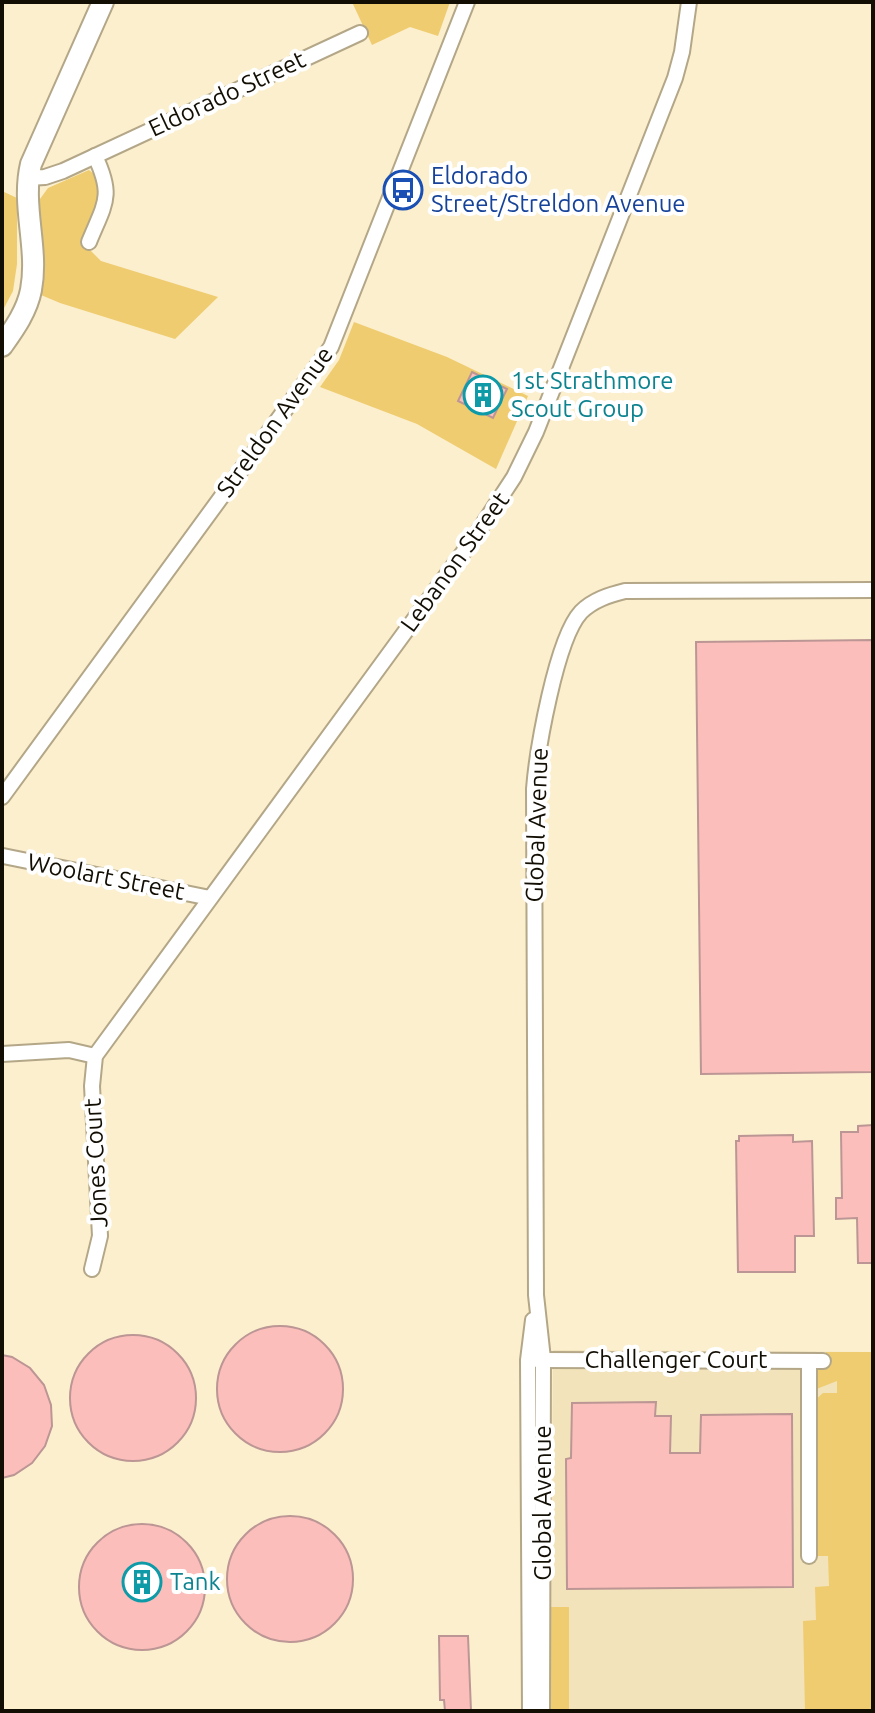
<svg xmlns="http://www.w3.org/2000/svg" width="875" height="1713" viewBox="0 0 875 1713" font-family="Ubuntu,sans-serif">
  <rect width="100%" height="100%" fill="#fcefce"/>
  <path fill="#f3e3ba" d="M553,1350l320,2v359h-323z"/>
  <g fill="#efcc70">
    <path d="M352,2h98l-12,34 -28,-9 -38,18z"/>
    <path d="M89,170l10,8 4,15 -19,51 17,17 117,36 -43,42 -115,-36 -19,-8 2,-25 -5,-61 2,-10 8,-11z"/>
    <path d="M2,191l15,7v66l-4,27 -11,21z"/>
    <path d="M354,322l93,35 81,39 -32,73 -79,-45 -97,-37 19,-27z"/>
    <path d="M826,1352h47v359h-68l-2,-90 13,-1 -1,-33 14,-1 -1,-30h-13l-1,-155 9,-8h14v-12l-23,9 1,-20 11,-1z"/>
    <path d="M551,1607h18v104h-19z"/>
  </g>
  <g fill="#fcbebb" stroke="#bb9694" stroke-width="2">
    <path d="M472,372l35,17 -14,29 -35,-17z"/>
    <path d="M873,640v432l-172,2 -5,-432z"/>
    <path d="M873,1125v138h-15l-1,-45 -21,1v-21h6l-1,-66h17v-6z"/>
    <path d="M793,1135v7l19,-1 2,95h-19v36h-57l-2,-131h3v-5z"/>
    <circle cx="280" cy="1389" r="63"/>
    <circle cx="133" cy="1398" r="63"/>
    <path d="M2,1355l10,2 18,11 14,17 7,20 1,21 -7,20 -13,17 -18,12 -12,3z"/>
    <path d="M656,1402l-1,14h16l-1,37h30l1,-38 91,-1 1,173 -226,2 -1,-130 5,-1 1,-55z"/>
    <circle cx="290" cy="1579" r="63"/>
    <circle cx="142" cy="1587" r="63"/>
    <path d="M439,1636h29l3,75h-26l-1,-11h-4z"/>
  </g>
  <g fill="none" stroke-linecap="round" stroke-linejoin="round">
    <g stroke="#b3a788" stroke-width="18">
      <g id="minor">
        <path d="M27,178l18,-1 18,-6 297,-138"/>
        <path d="M89,242c16,-39 25,-46 6,-86"/>
        <path d="M2,797l329,-450 136,-345"/>
        <path d="M3,856l207,42"/>
        <path d="M2,1054l67,-4 26,6"/>
        <path d="M92,1269l8,-33 -8,-150 3,-30 381,-521 38,-58 22,-45 139,-354 7,-26 7,-50"/>
        <path d="M537,1360l286,1"/>
        <path d="M809,1361v195"/>
        <path d="M530,1711l-2,-351 5,-40"/>
        <path d="M542,1711l1,-352 -7,-64 -2,-506c3,-38 22,-150 47,-177 12,-12 28,-17 44,-21l248,-1"/>
      </g>
    </g>
    <g stroke="#b3a788" stroke-width="24">
      <path id="secondary" d="M2,346c12,-17 25,-35 29,-56 8,-42 -10,-84 0,-126l72,-162"/>
    </g>
    <use href="#minor" stroke="#fff" stroke-width="14"/>
    <use href="#secondary" stroke="#fff" stroke-width="20"/>
  </g>
  <defs>
    <g id="bus-ring" transform="scale(2)"><circle r="9.5" fill="#fff" stroke="#1a4fb4" stroke-width="1.5"/><path d="M-5-6H5V4H4V6H2V4H-2V6H-4V4H-5ZM-3.5-4V0h7V-4ZM-3.5 1.2v1.5H-2V1.2ZM2 1.2v1.5H3.5V1.2Z" fill="#1a4fb4"/></g>
    <g id="building-ring" transform="scale(2)"><circle r="9.5" fill="#fff" stroke="#0f9aa8" stroke-width="1.5"/><path d="M-4-6H4V6H1V3H-1V6H-4ZM-2.5-4.3h1.7v1.8h-1.7ZM.8-4.3h1.7v1.8H.8ZM-2.5-1h1.7V.8h-1.7ZM.8-1h1.7V.8H.8Z" fill="#0f9aa8"/></g>
  </defs>
  <g fill-rule="evenodd">
    <use href="#bus-ring" x="403" y="190"/>
    <use href="#building-ring" x="483" y="395"/>
    <use href="#building-ring" x="142" y="1582"/>
  </g>
  <g text-anchor="middle" stroke-width="8" stroke-linejoin="round" paint-order="stroke">
    <g font-size="24" fill="#120e04" stroke="#fff">
      <text transform="translate(227 94) rotate(-25)" y="8">Eldorado Street</text>
      <text transform="translate(275 422) rotate(-54)" y="8">Streldon Avenue</text>
      <text transform="translate(455 562) rotate(-54)" y="8">Lebanon Street</text>
      <text transform="translate(537 825) rotate(-88)" y="8">Global Avenue</text>
      <text transform="translate(106 877) rotate(11)" y="8">Woolart Street</text>
      <text transform="translate(96 1163) rotate(-93)" y="8">Jones Court</text>
      <text x="676" y="1368">Challenger Court</text>
      <text transform="translate(543 1503) rotate(-90)" y="8">Global Avenue</text>
    </g>
    <g font-size="24" fill="#164399" stroke="#fff" text-anchor="start">
      <text x="431" y="184">Eldorado<tspan x="431" dy="28">Street/Streldon Avenue</tspan></text>
    </g>
    <g font-size="24" fill="#0d838f" stroke="#fff" text-anchor="start">
      <text x="511" y="389">1st Strathmore<tspan x="511" dy="28">Scout Group</tspan></text>
      <text x="170" y="1590">Tank</text>
    </g>
  </g>
  <rect width="875" height="1713" fill="none" stroke="#120e04" stroke-width="8"/>
</svg>
